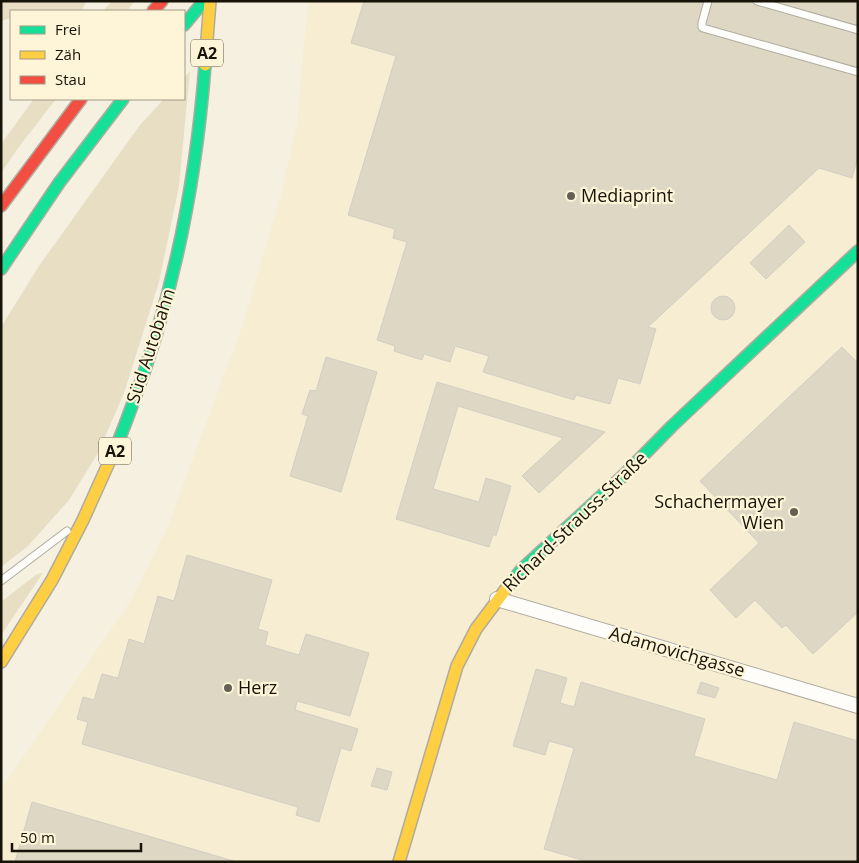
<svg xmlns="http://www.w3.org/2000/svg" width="859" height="863" viewBox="0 0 859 863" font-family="'Open Sans',sans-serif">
  <rect width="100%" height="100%" fill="#f5f0e0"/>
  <path fill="#f6edd2" d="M308,1h550v861h-857v-73l131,-190 36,-73 75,-202 38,-129 16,-72z"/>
  <g fill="#e7dec3">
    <path d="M1,1h85l-4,10h-71v7l-10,3z"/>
    <path d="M112,1h23l-8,10h-24z"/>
    <path d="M190,71l-11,115 -20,96 -35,111 -26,60 -29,47 -41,46 -27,21v-240l38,-61 101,-141 24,-26h20v-21z"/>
    <path d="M34,99h22l-38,49 -17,25v-29z"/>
    <path d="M43,573l-42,62v-33l36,-28z"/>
  </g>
  <g fill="#ddd7c4" stroke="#d2cec2">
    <path d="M364,1h494v156l-6,21 -33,-10 -171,159 8,2 -16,55 -22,-6 -8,26 -34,-9 -2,5 -91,-28 6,-16 -34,-10 -5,16 -26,-8 -2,6 -28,-9 1,-5 -18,-6 30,-98 -14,-4 2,-9 -47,-14 48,-159 -45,-13z"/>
    <path d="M789,225l16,17 -39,37 -16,-16z"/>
    <circle cx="723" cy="308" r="12"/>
    <path d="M842,347l16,16v249l-45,42 -27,-29 -4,3 -27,-28 -19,18 -26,-28 49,-47 -59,-62z"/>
    <path d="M326,357l51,15 -36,120 -51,-16 18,-60 -6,-2 8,-24 6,1z"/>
    <path d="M437,382l168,50 -66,61 -17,-17 41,-38 -105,-32 -25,83 46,13 7,-24 25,8 -15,50 -3,-2 -4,13 -93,-28z"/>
    <path d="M187,555l85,25 -14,49 10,3 -3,13 34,10 7,-21 63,19 -19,63 -53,-15 -2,9 63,19 -7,22 -10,-3 -22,74 -23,-7 2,-8 -216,-63 6,-22 -11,-3 6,-22 11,3 8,-26 16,4 11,-39 15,5 14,-48 16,5z"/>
    <path d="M536,669l31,9 -7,25 14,4 7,-25 124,37 -11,37 83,24 17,-58 64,19v121h-269l-45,-13 30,-101 -25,-7 -4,14 -32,-9z"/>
    <path d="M701,682l18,6 -4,10 -18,-5z"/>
    <path d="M377,768l15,4 -5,18 -16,-4z"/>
    <path d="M32,802l205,60h-222z"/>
  </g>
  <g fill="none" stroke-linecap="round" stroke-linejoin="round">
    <g stroke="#b0ab9f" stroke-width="9">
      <g id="lane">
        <path d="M708,1l-6,22v4l1,1 155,44"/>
        <path d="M757,1l101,29"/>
        <path d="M1,581l66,-50"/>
      </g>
    </g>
    <g stroke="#b0ab9f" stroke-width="16">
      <path id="street" d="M497,599l361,107"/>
    </g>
    <g stroke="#b0ab9f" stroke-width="14">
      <g id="fast">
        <path d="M184,25l20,-24"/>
        <path d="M1,269l58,-86 64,-84"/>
        <path d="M110,460c8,-16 14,-33 20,-49 43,-111 66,-228 75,-346"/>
        <path d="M506,589l15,-19 103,-95 48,-49 186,-175"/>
      </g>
    </g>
    <g stroke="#b0ab9f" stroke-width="14">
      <g id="slow">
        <path d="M205,65l5,-64"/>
        <path d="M1,662l51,-82 31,-60 27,-60"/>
        <path d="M399,862l58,-196 19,-37 30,-40"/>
      </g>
    </g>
    <g stroke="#b0ab9f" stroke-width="14">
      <g id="jam">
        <path d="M153,11l9,-10"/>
        <path d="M1,206l80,-107"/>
      </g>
    </g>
    <use href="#lane" stroke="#fefdfa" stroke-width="7"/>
    <use href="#street" stroke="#fefdfa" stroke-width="14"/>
    <use href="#fast" stroke="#16e098" stroke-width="11"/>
    <use href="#slow" stroke="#ffcf43" stroke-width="11"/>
    <use href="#jam" stroke="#f24e42" stroke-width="11"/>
  </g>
  <g fill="#656054" stroke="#fef4d7" stroke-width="2">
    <circle cx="571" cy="196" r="5"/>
    <circle cx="794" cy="512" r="5"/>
    <circle cx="228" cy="688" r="5"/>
  </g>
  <g text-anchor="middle" stroke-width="4.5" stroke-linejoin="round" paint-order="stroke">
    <g fill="#fef4d7" stroke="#5c5647" stroke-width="1">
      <rect x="191" y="39.5" width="32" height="27" rx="4"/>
      <rect x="99" y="437.5" width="32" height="27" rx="4"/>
    </g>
    <g font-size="16" font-weight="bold" fill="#171309">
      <text x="207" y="59">A2</text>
      <text x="115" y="457">A2</text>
    </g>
    <g font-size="18" fill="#171309" stroke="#fef4d7" text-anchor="start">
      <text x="581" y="202">Mediaprint</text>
      <text x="784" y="508" text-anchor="end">Schachermayer<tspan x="784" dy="21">Wien</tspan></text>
      <text x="238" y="694">Herz</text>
    </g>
    <g font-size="18" fill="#171309" stroke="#fef4d7">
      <text transform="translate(151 346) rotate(-72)" y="6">Süd Autobahn</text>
      <text transform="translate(575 522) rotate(-44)" y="6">Richard-Strauss-Straße</text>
      <text transform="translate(677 652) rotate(16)" y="6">Adamovichgasse</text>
    </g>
  </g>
  <rect width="859" height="863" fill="none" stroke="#171309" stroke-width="5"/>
  <rect x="10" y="10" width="175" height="90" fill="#fef4d7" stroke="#a29a85"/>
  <rect x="20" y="26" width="25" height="8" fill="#16e098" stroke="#a29a85"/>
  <text x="55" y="35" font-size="15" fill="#171309">Frei</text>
  <rect x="20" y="51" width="25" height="8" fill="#ffcf43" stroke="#a29a85"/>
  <text x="55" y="60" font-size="15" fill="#171309">Zäh</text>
  <rect x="20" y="76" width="25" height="8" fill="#f24e42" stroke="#a29a85"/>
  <text x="55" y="85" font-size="15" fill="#171309">Stau</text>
  <path d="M12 843v8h129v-8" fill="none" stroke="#171309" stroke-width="2.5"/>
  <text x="20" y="843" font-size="15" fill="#171309" stroke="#fef4d7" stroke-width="4" paint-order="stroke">50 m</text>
</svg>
